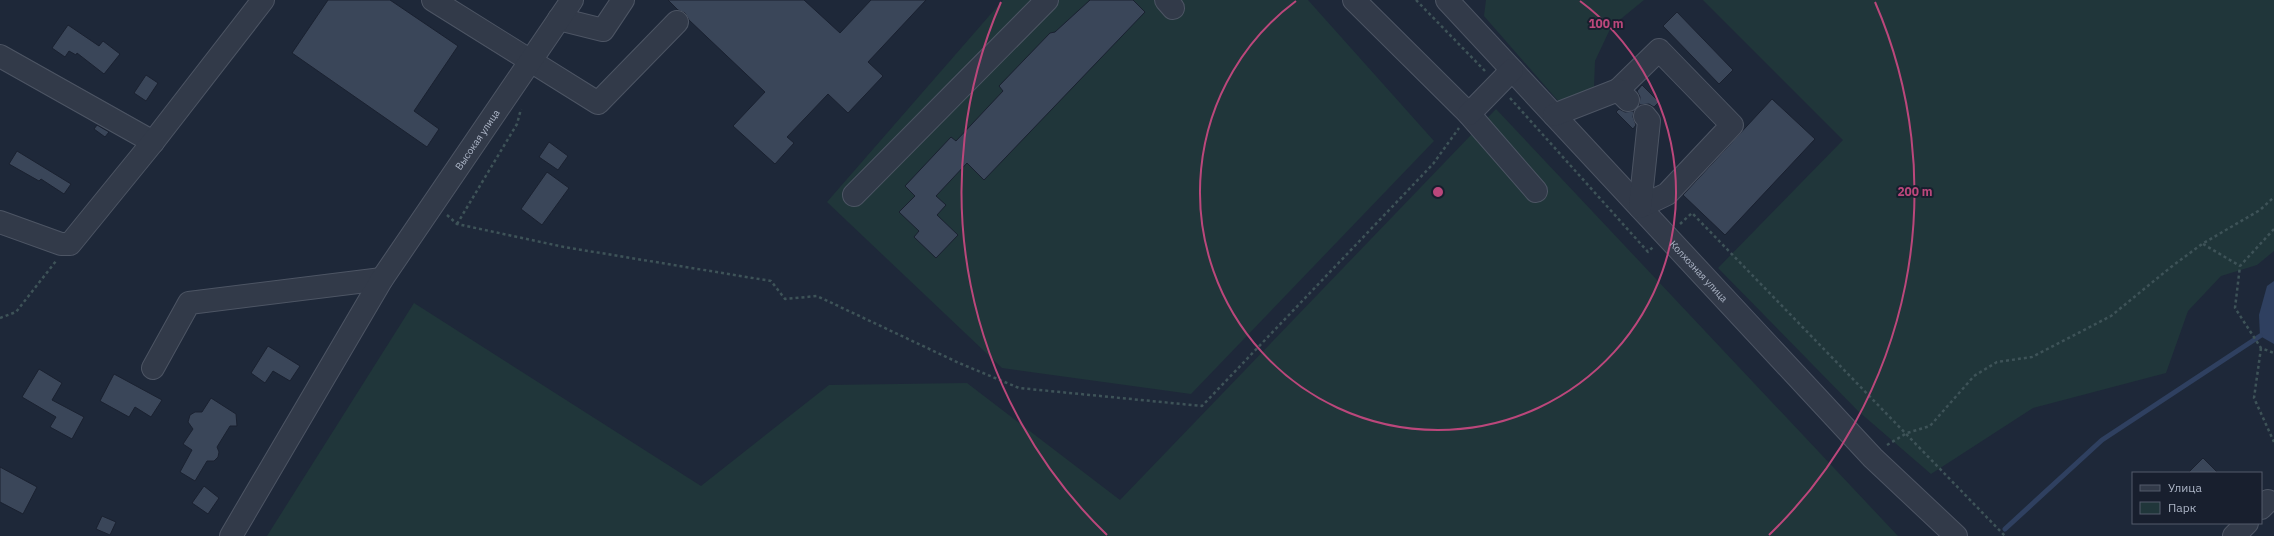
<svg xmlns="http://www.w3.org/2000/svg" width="2274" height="536" viewBox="0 0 2274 536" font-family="'IBM Plex Sans',sans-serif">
  <rect width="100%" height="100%" fill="#1e2839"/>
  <g fill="#20363a">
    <path d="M1003,0h305l126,141 -243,253 -189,-26 -175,-166z"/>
    <path d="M1486,0h158l-33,27 -16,34 -1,26 -35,15 -75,-86z"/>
    <path d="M1703,0h571v251l-17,14 -36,11 -33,35 -22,62 -133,35 -102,66 -73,-63 -140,-143 125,-128z"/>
    <path d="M1496,109l402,427h-1631l147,-233 287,183 128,-101 138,-2 153,117z"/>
  </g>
  <path fill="#2f4060" d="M2274,281v63l-14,-8 -1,-21 8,-29z"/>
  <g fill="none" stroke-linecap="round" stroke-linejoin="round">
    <path stroke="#2f4060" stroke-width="5" d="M2005,529l97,-89 158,-104"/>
  </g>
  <g fill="#3a4659" stroke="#1a2130">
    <path d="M328,0h62l68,46 -44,65 25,18 -12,18 -135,-94z"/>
    <path d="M668,0h136l36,33 31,-33h55l-58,62 15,14 -35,37 -20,-19 -41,43 7,6 -19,21 -42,-38 32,-34 -76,-72 -4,-7 -7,-3z"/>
    <path d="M1090,0h43l12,12 -161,168 -17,-17 -31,33 10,9 -9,10 21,20 -22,23 -22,-21 5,-6 -20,-19 16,-16 -10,-10 46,-49 5,4 47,-50 -4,-5 51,-53 5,-1z"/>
    <path d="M1677,12l56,58 -14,14 -56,-58z"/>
    <path d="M68,25l31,21 4,-5 17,13 -16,20 -27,-21 -1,2 -7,-4 -4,6 -13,-9z"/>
    <path d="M146,75l12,8 -12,18 -12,-8z"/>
    <path d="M1642,85l17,17 -5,5 -5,-3 -10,1 1,-8 -3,-6z"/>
    <path d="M1772,99l43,40 -90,96 -42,-40z"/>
    <path d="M1619,109l6,3 9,-1 -1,6 3,8 -3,4 -17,-17z"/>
    <path d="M97,125l12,7 -4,5 -11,-8z"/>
    <path d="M549,142l19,14 -10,14 -19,-13z"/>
    <path d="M17,151l54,33 -7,10 -23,-15 -2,2 -30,-17z"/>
    <path d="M547,172l22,16 -27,37 -21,-16z"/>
    <path d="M268,346l32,20 -10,15 -17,-10 -8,12 -14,-10z"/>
    <path d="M39,369l23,14 -10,17 32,17 -12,22 -22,-12 6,-10 -34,-20z"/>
    <path d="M114,374l48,26 -11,17 -16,-10 -6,10 -29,-16z"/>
    <path d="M211,398l25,16 1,12h-7l-13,21 2,5 -1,5 -4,4h-7l-12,20 -15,-9 12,-22 -9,-6 10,-15 -5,-7 2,-7 5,-3h7z"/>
    <path d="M2203,458l15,15h-30z"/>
    <path d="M0,467l37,20 -14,27 -23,-12z"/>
    <path d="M204,486l15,12 -11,16 -16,-11z"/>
    <path d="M102,516l14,6 -6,13 -14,-6z"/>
  </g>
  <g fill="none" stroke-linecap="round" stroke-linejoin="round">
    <g stroke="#4d5564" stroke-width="24">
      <g id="minor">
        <path d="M433,0l165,103 79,-81"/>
        <path d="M1166,0l7,8"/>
        <path d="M1354,0l115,114 67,77"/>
        <path id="s1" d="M1447,0l426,458 83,78"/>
        <path d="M559,19l44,11 20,-30"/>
        <path d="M0,56l153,86"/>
        <path d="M1618,90l41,-40 73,75 -65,69 -27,13"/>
        <path d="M1469,114l43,-44"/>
        <path d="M1554,115l64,-25 10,10"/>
        <path d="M854,195l193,-195"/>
        <path d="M1640,207l9,-86 -4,-5"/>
        <path d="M0,222l61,22h9l83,-102 110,-142"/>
        <path d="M153,368l36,-65 193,-24"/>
        <path d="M2261,508l7,-7"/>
        <path id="s2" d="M231,536l151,-257 190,-279"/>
        <path d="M2234,536l13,-13"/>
      </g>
    </g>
    <g stroke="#3e5358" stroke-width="2.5" stroke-dasharray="3 3" stroke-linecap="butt">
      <path d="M1416,0l69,71"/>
      <path d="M1510,98l138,154 5,-5"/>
      <path d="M447,215l10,9 107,23 207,34 14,18 32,-3 142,67 60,25 183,18 231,-242 26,-36"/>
      <path d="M457,224l60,-100 4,-15"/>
      <path d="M1680,224l12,-11 313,323"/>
      <path d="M2274,229l-34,37 -5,42 26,40 13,5"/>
      <path d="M2203,244l37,22"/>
      <path d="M0,318l16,-6 40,-51"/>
      <path d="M2261,348l-7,50 20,44"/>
      <path d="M1887,445l20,-12 23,-7 44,-50 23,-14 35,-5 79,-41 60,-49 31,-23 58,-34 14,-13"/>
    </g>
    <use href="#minor" stroke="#323a49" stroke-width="22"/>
  </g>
  <g fill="none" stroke="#bb477b" stroke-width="2">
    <path d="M1580 1A238 238 0 1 1 1296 1"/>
    <path d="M1107 535A477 477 0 0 1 1001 2M1875 2A477 477 0 0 1 1769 535"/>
  </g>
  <g text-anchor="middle" stroke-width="4" stroke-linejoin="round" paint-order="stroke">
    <g font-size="10" fill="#acb5c6" stroke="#181f2e">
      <text dy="4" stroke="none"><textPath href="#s2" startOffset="467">Высокая улица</textPath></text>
      <text dy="4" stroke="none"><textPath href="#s1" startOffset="370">Колхозная улица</textPath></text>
    </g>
  </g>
  <circle cx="1438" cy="192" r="6" fill="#bb477b" stroke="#181f2e" stroke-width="2"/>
  <g font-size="12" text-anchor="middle" font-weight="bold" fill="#bb477b" stroke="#181f2e" stroke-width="4" stroke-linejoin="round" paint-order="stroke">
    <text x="1606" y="28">100 m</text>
    <text x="1915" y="196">200 m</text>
  </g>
  <rect x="2132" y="472" width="130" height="52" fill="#181f2e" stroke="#535b6b"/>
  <rect x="2140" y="485" width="20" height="6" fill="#323a49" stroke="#535b6b"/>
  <text x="2168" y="492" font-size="12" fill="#acb5c6">Улица</text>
  <rect x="2140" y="502" width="20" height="12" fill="#20363a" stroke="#535b6b"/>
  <text x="2168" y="512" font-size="12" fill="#acb5c6">Парк</text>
</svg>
